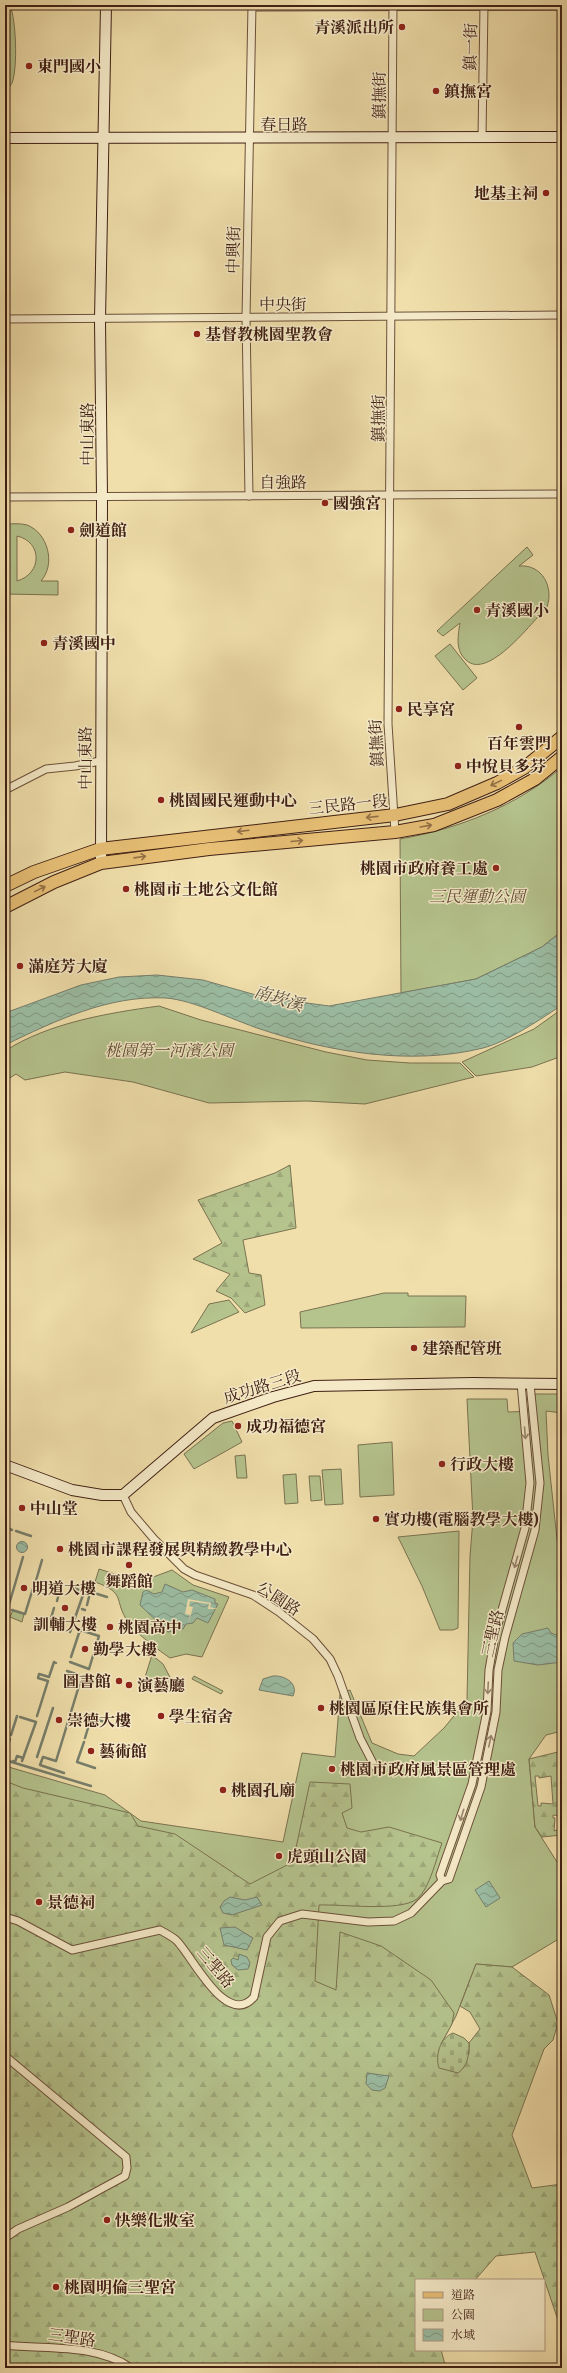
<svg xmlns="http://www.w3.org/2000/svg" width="567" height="2373" viewBox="0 0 567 2373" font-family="'Gentium Book Plus','Noto Serif TC',serif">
  <defs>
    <pattern id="forest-firs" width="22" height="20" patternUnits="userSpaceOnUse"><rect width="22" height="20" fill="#b5c38d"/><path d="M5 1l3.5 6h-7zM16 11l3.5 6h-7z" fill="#9da779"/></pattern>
    <pattern id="cemetery-stones" width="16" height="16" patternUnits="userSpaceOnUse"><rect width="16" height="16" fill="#b5c38d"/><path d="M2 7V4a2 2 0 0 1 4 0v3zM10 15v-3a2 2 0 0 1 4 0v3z" fill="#9da779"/></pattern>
    <pattern id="water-waves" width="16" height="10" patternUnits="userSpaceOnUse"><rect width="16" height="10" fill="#9bbda4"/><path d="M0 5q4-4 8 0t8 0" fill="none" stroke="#809984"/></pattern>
  </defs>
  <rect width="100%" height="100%" fill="#f0dfab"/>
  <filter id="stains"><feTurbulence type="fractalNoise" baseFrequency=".005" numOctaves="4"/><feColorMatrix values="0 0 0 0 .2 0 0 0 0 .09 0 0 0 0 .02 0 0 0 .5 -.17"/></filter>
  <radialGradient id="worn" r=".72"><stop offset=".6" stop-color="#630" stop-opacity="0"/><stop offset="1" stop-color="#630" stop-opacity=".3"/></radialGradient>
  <g fill="#b5c38d" stroke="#7a7251" fill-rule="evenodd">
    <path d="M5,5h5c6,15 8,62 2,78 -2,3 -5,7 -7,10z"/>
    <path d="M5,524c7,0 15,-1 22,1 21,8 29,39 14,56h17v14l-53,-1zM17,536c26,6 25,38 0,45z"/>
    <path d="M527,547l6,8 -14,11c23,-2 35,21 28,41 -15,15 -59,74 -81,53 -11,-10 -8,-24 -6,-37l-17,13 -6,-5z"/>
    <path d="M450,644l27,34 -14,12 -28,-34z"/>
    <path d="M562,767v164l-20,16 -66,32 -75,14 -1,-154c58,-10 117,-33 162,-72z"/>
    <path d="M159,1006l42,14 125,32 41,8 43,3h50l14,14 -109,27 -58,-3 -98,2 -76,-21 -68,-10 -40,8 -9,-6 -11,7v-30c43,-28 103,-38 154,-45z"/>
    <path d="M562,1009v47l-30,11 -56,9 -14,-14 72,-33z"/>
    <path d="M384,1293h24v3h58l-1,31 -164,1 -1,-16z"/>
    <path d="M229,1300l10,12 -48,21 18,-29z"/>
    <path d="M535,1394h27v19l-16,-2 2,44 14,131v145l-16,4 -17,24 6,68 27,43v67l-50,30 -36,-3 -20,52 -15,28 -436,30v-308l100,29 36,26 142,21 19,-89 33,4 5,-63 10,-4 22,53 26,11 16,2 30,-28 23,-28 3,-144 3,-37 -6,-120h40l1,13 26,-1z"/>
    <path d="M232,1421l10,21 -48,27 -10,-15 39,-31z"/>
    <path d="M392,1442l2,53 -34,2 -2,-52z"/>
    <path d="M245,1455l2,23h-10l-2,-22z"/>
    <path d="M341,1469l2,35 -18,1 -3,-35z"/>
    <path d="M296,1474l2,29 -13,1 -2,-29z"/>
    <path d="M320,1476l2,24 -11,1 -2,-25z"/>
    <path d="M459,1531l-1,97 -5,2h-13l-18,-44 -24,-49z"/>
    <path d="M99,1569l41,13 32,-12 21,15 36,12 -27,60 -16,-3 -16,4c-9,-6 -37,-27 -42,-36 -15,-22 -1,-29 -33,-40z"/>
    <path d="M13,1610l11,4 -2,8 -12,-5z"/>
    <path d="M152,1655l11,9 9,17 -31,9z"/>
    <path d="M194,1676l29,15 -2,3 -29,-15z"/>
  </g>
  <g fill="url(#forest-firs)" stroke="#7a7251" fill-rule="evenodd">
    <path d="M290,1165l6,63 -53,12 6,33 12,2 4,30 -20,8 -14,-15 -15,-7 14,-17 -37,-15 29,-16 -24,-43 77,-27z"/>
    <path d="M562,1751v65l-9,-1v3h2l-1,13 8,-3v7l-20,2 -7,-10 -6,-68zM535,1776h4v2l12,-2 2,28 -12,-1v3h-3z"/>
    <path d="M5,1781l18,7 107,25 8,13 37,8 75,50 43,-22 17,-80 40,2 2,24 -10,5 5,15 14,4 28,-5 53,16c-6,16 -12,45 -25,56 -17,13 -76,5 -98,6l-4,76 21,9 4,-58 41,14 50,34 23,33 -2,11 -11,20 28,10v-11l11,-14 -10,-17 -10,-6 16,-42 36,3 37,28 9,28 -5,17 -9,9 -32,86 20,53 30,-4v148l-27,-80 -39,4 -21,24h-59v70h25l5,18h-441z"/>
  </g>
  <path fill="url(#cemetery-stones)" stroke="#7a7251" d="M453,2033l11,5 5,5c0,12 -1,23 -11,30l-19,-5c-4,-13 1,-30 14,-35z"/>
  <g fill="url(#water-waves)" stroke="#777e6b">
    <path d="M562,931v74c-21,14 -55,37 -79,43 -72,18 -154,4 -223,-19 -27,-9 -67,-29 -94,-31 -58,-3 -111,23 -161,47v-32l76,-28 38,-8 38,-2 46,5 60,17 66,9 147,-27 66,-32z"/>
    <circle cx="22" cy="1547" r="5.5"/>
    <path d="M165,1584l18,8 9,-2 23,9v4l3,1 -10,19 -11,-5 -4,5 -7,1 -3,5 -15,3 -28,-27 3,-13 3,-2 8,4 8,-2z"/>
    <path d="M548,1628l3,5 5,2 6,-3v30l-24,3 -24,-4 -1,-18 9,-9z"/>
    <path d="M273,1676c11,-1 26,7 20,20l-34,-6 4,-11z"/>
    <path d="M489,1881l11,17 -14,9 -11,-17z"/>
    <path d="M230,1897l15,3 12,-3 5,8 -30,10 -9,-2 -3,-6 4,-6z"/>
    <path d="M235,1927l18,11 -6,12 -23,-5 -4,-17z"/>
    <path d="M239,1954l8,3 3,6 -2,6 -10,1 -6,-5 -1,-5 2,-2 5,2z"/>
    <path d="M367,2073l22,3 -4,12 -5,3 -8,-1 -6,-6z"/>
  </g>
  <path fill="#f0dfab" d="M188,1599l23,4 -1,4 8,2h-10l1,-5 -19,-3 -1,5 4,1 -5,18 2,-10 -5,-1z"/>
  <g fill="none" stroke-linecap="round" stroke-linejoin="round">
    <g stroke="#777e6b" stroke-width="2.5">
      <path d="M5,1527l7,3"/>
      <path d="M16,1531l15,5"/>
      <path d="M89,1544l7,3"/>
      <path d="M35,1584l7,-24"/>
      <path d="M69,1586l15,6 -14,40"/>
      <path d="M91,1592l16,5"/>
      <path d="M57,1601l3,-11"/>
      <path d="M87,1605l2,-8"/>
      <path d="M8,1608l15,-51"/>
      <path d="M82,1609l3,1"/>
      <path d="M12,1610l13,4 9,-29"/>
      <path d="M51,1618l3,-10"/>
      <path d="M70,1662l19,7 10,-33 -19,-6 -9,27"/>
      <path d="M5,1707h1"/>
      <path d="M5,1715l1,-4"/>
      <path d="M37,1716l11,-35 -10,-3 1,-4 10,3 5,-15 2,1"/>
      <path d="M20,1717l16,5 -14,39"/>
      <path d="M11,1735l6,-19"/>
      <path d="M85,1738l6,-20 31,9"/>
      <path d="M84,1742l-7,20 18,6"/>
      <path d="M5,1753l5,-14"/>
      <path d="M37,1757l16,-49"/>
      <path d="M5,1760l86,26"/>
      <path d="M13,1761l2,1 2,-6 6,2"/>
      <path d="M64,1773l-24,-8 3,-8 13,4 26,-85 -15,-5"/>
    </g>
    <g stroke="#6c503a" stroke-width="9">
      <g id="street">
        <path d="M393,5l-5,719 7,108"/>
        <path d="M252,7l310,-1"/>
        <path d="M482,137l2,-132"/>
        <path d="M5,319l557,-4"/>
        <path d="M249,496l-3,-178 6,-313"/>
        <path d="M5,497l557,-3"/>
        <path d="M5,790l41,-21 29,-3 25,-5"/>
        <path d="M123,1495l8,17 23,27 30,30 11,6 58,20 26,17 34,27 17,20 8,17 22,62 15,29"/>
        <path d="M442,1881l-2,-6 32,-91 15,-73 2,-41 6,-35 30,-107 5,-45 -9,-100"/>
        <path d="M5,1917l13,4 54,29 88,-20c5,3 11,6 16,10 16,15 50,89 78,57l13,-60 13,-16 22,-7 66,8 26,-1 17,-8 31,-32 7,-2 32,-92 15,-75 2,-42 7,-33 30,-107 5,-47 -10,-99"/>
        <path d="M5,2056l121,101 1,11 -2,8 -57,31 -50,22 -13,9"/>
        <path d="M5,2345c42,5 90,-2 126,23"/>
      </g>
    </g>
    <g stroke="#402015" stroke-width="12">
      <g id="secondary">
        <path d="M5,138l557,-1"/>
        <path d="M101,863l1,-366 -2,-177 6,-315"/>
        <path d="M5,1465l67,25 30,5h21l90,-77 60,-21 41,-11 159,-3 89,1"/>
      </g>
    </g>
    <g stroke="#402015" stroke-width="14">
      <g id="primary">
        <path d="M5,886l29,-14 66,-23 295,-34 53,-11 49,-21 27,-15 38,-31"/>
        <path d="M5,907l49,-25 47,-19 108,-14 186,-17 39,-7 63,-25 38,-21 27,-22"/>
      </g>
    </g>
    <use href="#street" stroke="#f5eac8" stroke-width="7"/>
    <use href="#secondary" stroke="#f5eac8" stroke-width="10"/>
    <use href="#primary" stroke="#e8c076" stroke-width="12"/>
  </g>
  <defs><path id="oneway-shaft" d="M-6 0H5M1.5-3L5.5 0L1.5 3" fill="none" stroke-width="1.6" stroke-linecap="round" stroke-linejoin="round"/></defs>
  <g stroke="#947046">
    <use href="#oneway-shaft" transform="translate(496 783) rotate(154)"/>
    <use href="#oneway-shaft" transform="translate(372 817) rotate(174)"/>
    <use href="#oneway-shaft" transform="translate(426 826) rotate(-10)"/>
    <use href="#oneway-shaft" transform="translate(243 831) rotate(173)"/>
    <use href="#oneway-shaft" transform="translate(297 841) rotate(-5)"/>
    <use href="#oneway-shaft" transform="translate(140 857) rotate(-8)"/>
    <use href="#oneway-shaft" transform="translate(40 889) rotate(-26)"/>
  </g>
  <g stroke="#9a856e">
    <use href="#oneway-shaft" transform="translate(525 1433) rotate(85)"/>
    <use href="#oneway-shaft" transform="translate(516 1562) rotate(106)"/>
    <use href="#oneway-shaft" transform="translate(488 1688) rotate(93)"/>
    <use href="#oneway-shaft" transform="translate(490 1741) rotate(-78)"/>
    <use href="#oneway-shaft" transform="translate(462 1815) rotate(107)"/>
  </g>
  <g fill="#8f2418" stroke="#f5eac8" stroke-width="1.5">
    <circle cx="402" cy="27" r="4"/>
    <circle cx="29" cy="66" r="4"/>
    <circle cx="436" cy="91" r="4"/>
    <circle cx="546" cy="193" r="4"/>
    <circle cx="197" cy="334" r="4"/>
    <circle cx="325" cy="503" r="4"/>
    <circle cx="71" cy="530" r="4"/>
    <circle cx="477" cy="610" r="4"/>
    <circle cx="44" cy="643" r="4"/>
    <circle cx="399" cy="709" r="4"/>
    <circle cx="519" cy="727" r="4"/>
    <circle cx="458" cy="766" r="4"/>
    <circle cx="161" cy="800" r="4"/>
    <circle cx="496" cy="868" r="4"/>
    <circle cx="126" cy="889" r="4"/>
    <circle cx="20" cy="966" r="4"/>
    <circle cx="414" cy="1348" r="4"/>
    <circle cx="238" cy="1426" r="4"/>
    <circle cx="442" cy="1464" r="4"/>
    <circle cx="22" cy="1508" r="4"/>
    <circle cx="376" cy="1519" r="4"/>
    <circle cx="60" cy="1549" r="4"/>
    <circle cx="129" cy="1565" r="4"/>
    <circle cx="24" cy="1588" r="4"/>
    <circle cx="65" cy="1608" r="4"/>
    <circle cx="110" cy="1627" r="4"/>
    <circle cx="85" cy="1649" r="4"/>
    <circle cx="119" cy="1681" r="4"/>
    <circle cx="129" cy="1685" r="4"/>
    <circle cx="321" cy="1708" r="4"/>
    <circle cx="161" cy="1716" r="4"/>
    <circle cx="59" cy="1720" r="4"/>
    <circle cx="91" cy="1751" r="4"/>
    <circle cx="332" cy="1769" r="4"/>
    <circle cx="223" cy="1790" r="4"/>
    <circle cx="279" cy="1856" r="4"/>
    <circle cx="39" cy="1902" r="4"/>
    <circle cx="107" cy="2220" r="4"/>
    <circle cx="56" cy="2287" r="4"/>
  </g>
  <g text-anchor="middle" stroke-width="3" stroke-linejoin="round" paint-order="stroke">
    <g font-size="16" font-weight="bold" fill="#402015" stroke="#f5eac8" text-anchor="start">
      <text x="394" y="33" text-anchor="end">青溪派出所</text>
      <text x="37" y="72">東門國小</text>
      <text x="444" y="97">鎮撫宮</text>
      <text x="538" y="199" text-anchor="end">地基主祠</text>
      <text x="205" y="340">基督教桃園聖教會</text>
      <text x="333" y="509">國強宮</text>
      <text x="79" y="536">劍道館</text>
      <text x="485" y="616">青溪國小</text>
      <text x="52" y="649">青溪國中</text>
      <text x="407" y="715">民享宮</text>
      <text x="519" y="749" text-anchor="middle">百年雲門</text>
      <text x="466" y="772">中悅貝多芬</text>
      <text x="169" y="806">桃園國民運動中心</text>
      <text x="488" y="874" text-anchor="end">桃園市政府養工處</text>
      <text x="134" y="895">桃園市土地公文化館</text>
      <text x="28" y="972">滿庭芳大廈</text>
      <text x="422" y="1354">建築配管班</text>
      <text x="246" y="1432">成功福德宮</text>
      <text x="450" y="1470">行政大樓</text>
      <text x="30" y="1514">中山堂</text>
      <text x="384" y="1525">實功樓(電腦教學大樓)</text>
      <text x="68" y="1555">桃園市課程發展與精緻教學中心</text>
      <text x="129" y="1587" text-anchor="middle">舞蹈館</text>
      <text x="32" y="1594">明道大樓</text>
      <text x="65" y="1630" text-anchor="middle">訓輔大樓</text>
      <text x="118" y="1633">桃園高中</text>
      <text x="93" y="1655">勤學大樓</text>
      <text x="111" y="1687" text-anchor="end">圖書館</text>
      <text x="137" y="1691">演藝廳</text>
      <text x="329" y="1714">桃園區原住民族集會所</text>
      <text x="169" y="1722">學生宿舍</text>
      <text x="67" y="1726">崇德大樓</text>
      <text x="99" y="1757">藝術館</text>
      <text x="340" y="1775">桃園市政府風景區管理處</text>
      <text x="231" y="1796">桃園孔廟</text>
      <text x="287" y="1862">虎頭山公園</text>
      <text x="47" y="1908">景德祠</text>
      <text x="115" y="2226">快樂化妝室</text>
      <text x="64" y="2293">桃園明倫三聖宮</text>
    </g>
    <g font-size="16" fill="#402015" stroke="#f5eac8">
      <text transform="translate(470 47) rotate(-89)" y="6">鎮一街</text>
      <text transform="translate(379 95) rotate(-90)" y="6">鎮撫街</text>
      <text x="284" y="130">春日路</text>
      <text transform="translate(233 250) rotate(-89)" y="6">中興街</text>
      <text x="283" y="310">中央街</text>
      <text transform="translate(378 418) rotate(-90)" y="6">鎮撫街</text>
      <text transform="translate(87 434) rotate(-90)" y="6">中山東路</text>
      <text x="283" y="488">自強路</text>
      <text transform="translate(376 743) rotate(-93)" y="6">鎮撫街</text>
      <text transform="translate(85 758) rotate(-90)" y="6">中山東路</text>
      <text transform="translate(348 804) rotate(-6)" y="6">三民路一段</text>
      <text transform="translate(262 1386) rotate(-17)" y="6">成功路三段</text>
      <text transform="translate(279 1598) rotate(33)" y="6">公園路</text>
      <text transform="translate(492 1633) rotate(-77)" y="6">三聖路</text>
      <text transform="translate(216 1967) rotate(50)" y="6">三聖路</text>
      <text transform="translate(72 2337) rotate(8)" y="6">三聖路</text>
    </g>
    <g font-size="16" font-style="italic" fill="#5d4933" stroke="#f5eac8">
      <text x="477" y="902">三民運動公園</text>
      <text x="169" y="1056">桃園第一河濱公園</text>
    </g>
    <g font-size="17" font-style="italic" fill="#5b4f40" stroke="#f5eac8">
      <text transform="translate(279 998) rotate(17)" y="6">南崁溪</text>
    </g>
  </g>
  <rect width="567" height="2373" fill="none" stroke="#f0dfab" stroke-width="20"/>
  <rect x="6" y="6" width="555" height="2361" fill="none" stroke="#402015" stroke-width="2"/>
  <rect x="10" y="10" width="547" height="2353" fill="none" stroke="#402015"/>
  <rect x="415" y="2279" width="130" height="72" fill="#f5eac8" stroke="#ad9980"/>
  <rect x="423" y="2292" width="20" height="6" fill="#e8c076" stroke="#ad9980"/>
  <text x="451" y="2299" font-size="12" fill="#402015">道路</text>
  <rect x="423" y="2309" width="20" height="12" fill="#b5c38d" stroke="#ad9980"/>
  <text x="451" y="2319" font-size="12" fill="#402015">公園</text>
  <rect x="423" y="2329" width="20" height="12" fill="url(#water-waves)" stroke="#ad9980"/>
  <text x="451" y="2339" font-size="12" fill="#402015">水域</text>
  <rect width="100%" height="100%" filter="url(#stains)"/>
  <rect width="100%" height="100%" fill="url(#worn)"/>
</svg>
